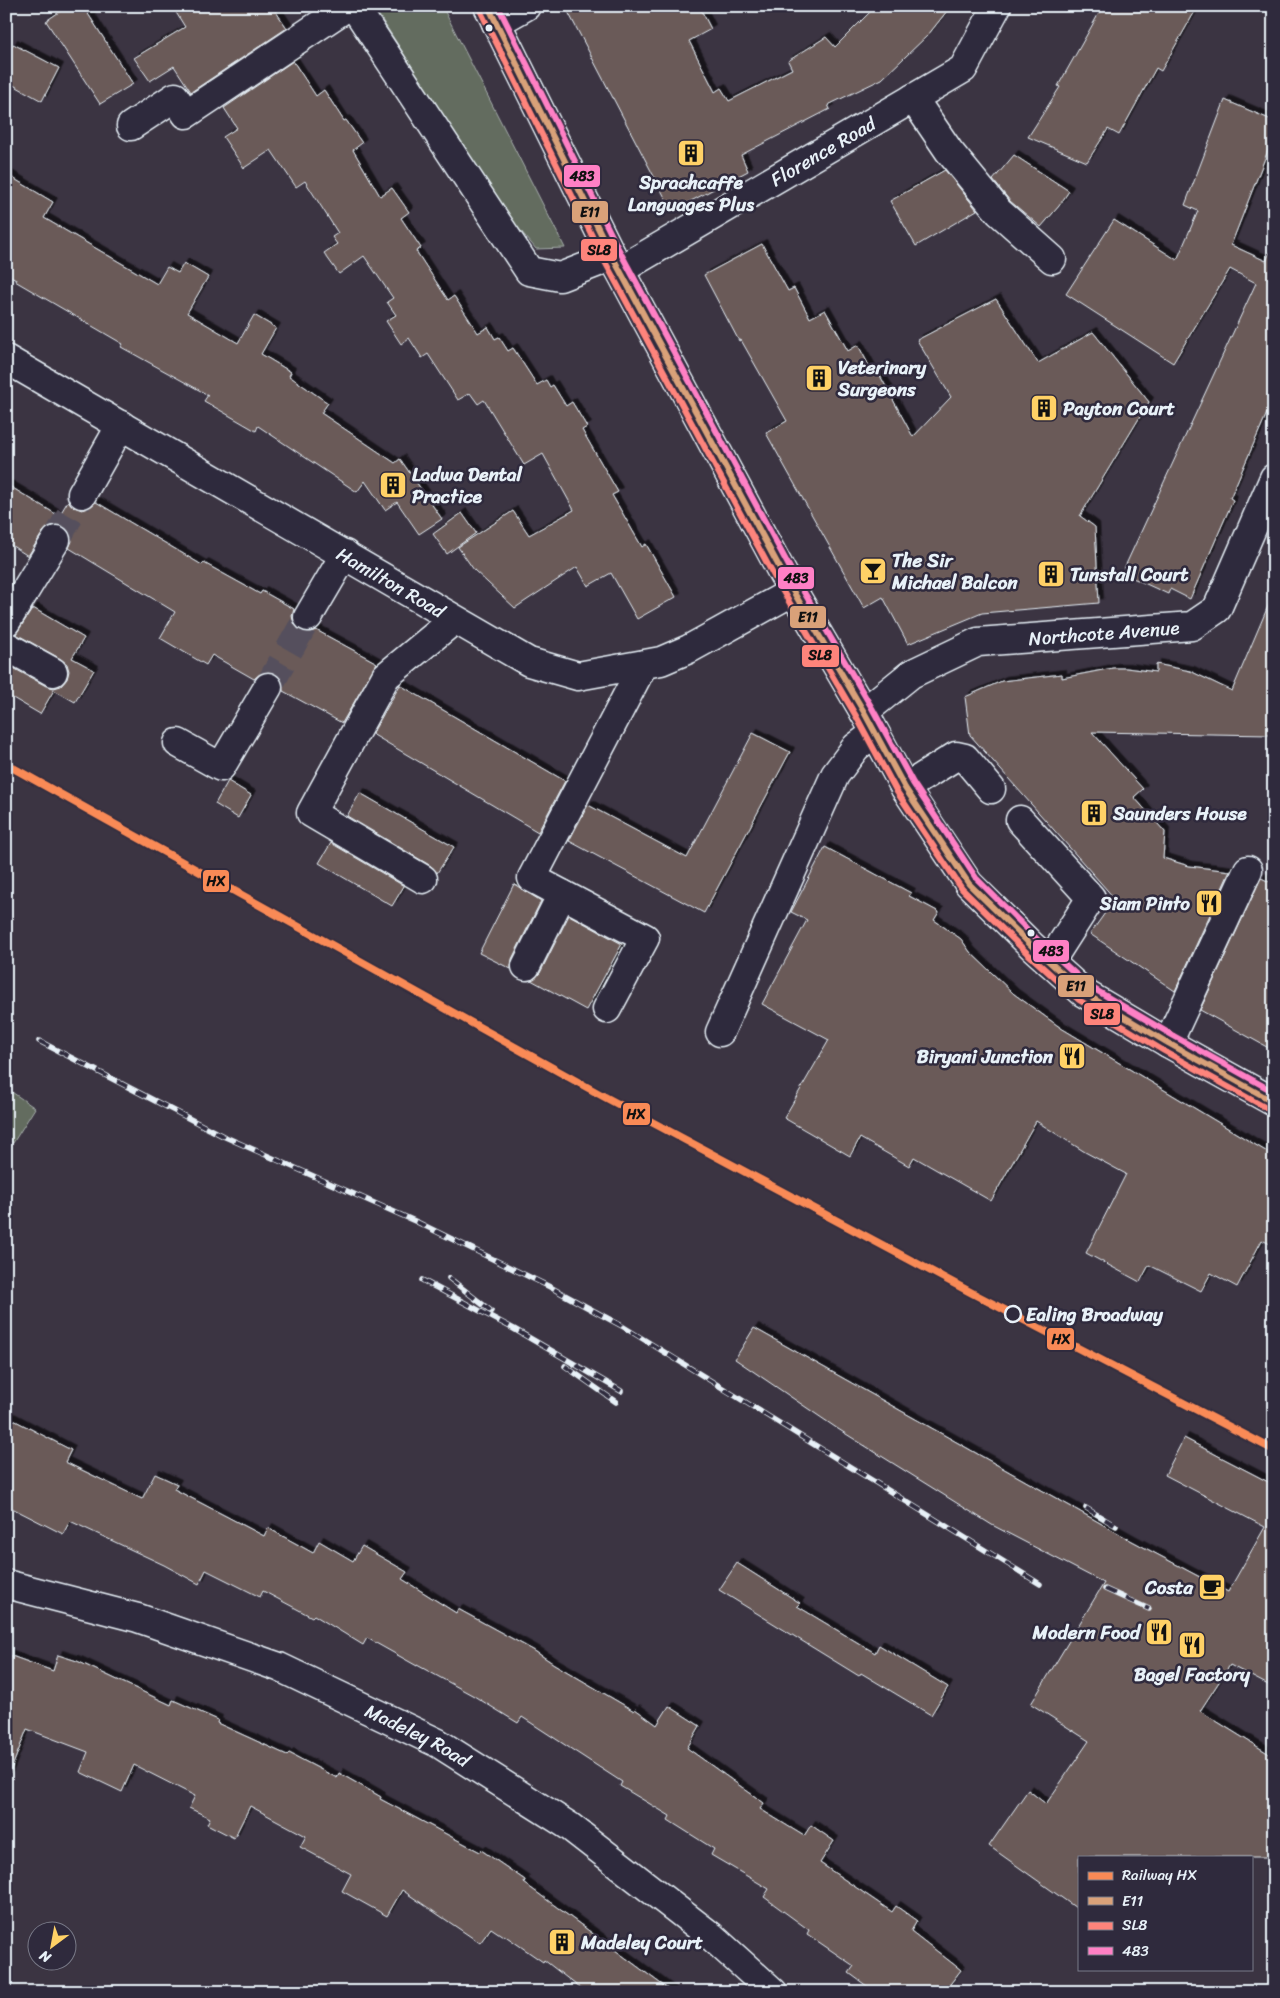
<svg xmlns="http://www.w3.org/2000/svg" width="1280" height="1998" viewBox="0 0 1280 1998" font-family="Sriracha,sans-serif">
  <defs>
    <filter id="shadow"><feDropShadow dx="4.5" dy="-4.5" stdDeviation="0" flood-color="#0009"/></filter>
  </defs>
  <rect width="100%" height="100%" fill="#3b3442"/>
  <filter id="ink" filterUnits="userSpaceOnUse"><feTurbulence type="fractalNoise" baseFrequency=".02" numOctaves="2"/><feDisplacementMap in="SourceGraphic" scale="10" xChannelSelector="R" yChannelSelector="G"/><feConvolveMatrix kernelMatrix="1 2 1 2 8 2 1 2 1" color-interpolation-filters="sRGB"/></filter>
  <g filter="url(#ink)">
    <g fill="#646c5f" stroke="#a6aeac">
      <path d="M373,6h69l123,242 -29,1 -26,-31z"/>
      <path d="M6,1088l29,20 -22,35 -7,-4z"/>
    </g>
    <g fill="#6a5a58" stroke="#e8f1f8" filter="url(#shadow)">
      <path d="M68,6h15l50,78 -33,20 -54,-83z"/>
      <path d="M172,6h100l15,22 -96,64 -17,-26 -24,15 -16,-23 51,-31z"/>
      <path d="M565,6h134l12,23 -22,12 26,51 6,-4 8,13 63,-32 -4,-8 38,-24 9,10 41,-41h75l-23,29 -46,44 -54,26 2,4 -89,46 7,16 -76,40z"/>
      <path d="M1103,6h95l-37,65 -5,-3 -37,67 -11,-6 -21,33 -59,-25 32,-50 -2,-1z"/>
      <path d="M13,44l46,24 -17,33 -36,-20v-24z"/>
      <path d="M293,61l23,35 8,-6 20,31 2,-1 16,23 -9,7 27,46 12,-8 17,24 -8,6 20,30 -5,3 32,49 6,-4 24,37 10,-6 7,12 4,-2 9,14 5,-3 24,37 9,-5 4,7 3,-2 13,21 6,-4 15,25 -5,3 36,62 -6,3 30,52 4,-3 30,53 -39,22 -26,-46 -23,13 -11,-19 -62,41 -41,-38 -16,-23 55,-36 16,24 45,-25 -31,-56 -19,11 -40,-65 -6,4 -8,-11 -12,7 -30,-46 -6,4 -13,-20 -8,6 -15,-23 10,-6 -9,-13 6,-4 -29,-42 -25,18 -15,-21 13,-9 -5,-7 6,-4 -33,-52 -9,6 -25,-37 -27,18 -21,-31 14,-9 -13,-20z"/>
      <path d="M1225,100l49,21v14l-43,110 35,16 8,-17v153l-44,101 3,2 -43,99 -20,-10 -2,5 -46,-21 134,-290 -26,-14 -57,94 -107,-69 48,-74 63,40 21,-49 -13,-6z"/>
      <path d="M1014,155l55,36 -10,15 -18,21 -31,-26 -17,-21z"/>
      <path d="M945,170l32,40 -61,36 -26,-45z"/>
      <path d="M6,174l47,28 -9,16 113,66 10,-17 11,6 6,-10 24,14 -21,36 51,30 16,-28 22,13 -15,26 30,18 -2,4 39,27 -7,10 74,50 5,-4 42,60 -23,15 -22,-32 -12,8 -20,-29 -8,11 -99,-66 -2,5 -52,-30 4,-6 -87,-48 2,-3 -108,-63 1,-2 -10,-6z"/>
      <path d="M762,244l26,47 6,-3 16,30 15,-8 23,41 10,-6 15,28 4,-3 36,67 38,-40 -34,-57 79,-41 42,64 55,-31 56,70 -69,114 15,11 4,76 -117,10 -74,31 -25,-47 -19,11 -98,-175 21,-12 -46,-81 -2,1 -35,-66z"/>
      <path d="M6,484l53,32 9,-15 6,6 8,3 7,-2 7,-6 106,63 2,-2 56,31 2,-3 32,18 -2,7 2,8 7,7 7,2 8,-3 61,33 -35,60 -59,-32 -1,-11 -7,-7 -6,-2 -8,2 -7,6 -42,-24 -6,10 -46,-27 15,-26 -106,-64 3,-7 -2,-8 -6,-7 -8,-2 -8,3 -5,5 -15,24 -22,-14z"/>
      <path d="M462,513l14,20 -29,21 -14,-20z"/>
      <path d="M1274,592v114l-3,29 -179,-3 51,57 -9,8 31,35 -2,26 26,8 41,5 -55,120 -85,-57 25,-35 -145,-164 -5,-38 37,-16 60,-7v4l51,-10h13l30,4v-8l34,7 42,20z"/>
      <path d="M33,608l51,30 -12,20 22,12 -19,32 -21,-12 -14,24 -34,-20v-30l40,22 8,2 7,-2 6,-7 2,-8 -2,-7 -6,-5 -45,-25z"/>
      <path d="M400,685l165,96 -27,51 -166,-98z"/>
      <path d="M753,733l37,19 -86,161 -135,-72 19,-36 99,53z"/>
      <path d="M228,781l23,14 -13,23 -23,-14z"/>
      <path d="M360,793l94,54 -17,26 -6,-7 -84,-50z"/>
      <path d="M331,843l73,43 -12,20 -73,-43z"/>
      <path d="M825,847l86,46 -2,3 30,16 -5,8 27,19 9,13 44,42 47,34 213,128v90l-12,-6 -25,47 -26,-14 -10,18 -52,-26 -9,17 -54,-29 40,-79 -41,-22 -49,-31 -45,80 -77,-44 -5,9 -49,-28 -10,18 -66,-38 45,-78 -67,-36 45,-84 -16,-8z"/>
      <path d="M1261,878l13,6v167l-74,-41z"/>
      <path d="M514,884l27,17 -29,58 -1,10 -32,-16z"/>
      <path d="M569,915l53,29 -36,66 -55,-30 9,-7z"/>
      <path d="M754,1328l378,213 96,51 37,-65 -100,-52 19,-37 90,47v203l-44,-23 -30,46 74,46v100h-195v53l-90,-64 39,-56 18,14 43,-63 -58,-37 73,-121 -112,-58 -154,-96 -103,-70z"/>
      <path d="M6,1416l65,34 -6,12 77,37 13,-25 22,10 -3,5 90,47 4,-8 45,25 6,-12 34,20 9,-15 45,26 -5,7 54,34 2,-4 75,41 21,14 80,47 1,-2 22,16 12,-19 31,20 -13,22 77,55 -4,6 44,27 7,-11 23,16 -14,22 72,49 4,-6 21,15 -6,10 50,39 -17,22h-69l-26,-19 5,-7 -47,-32 2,-4 -45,-33 5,-8 -58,-34 3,-6 -46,-29 2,-4 -50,-30 2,-4 -100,-65 -4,6 -44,-27 -57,-31v1l-50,-28 -4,7 -49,-30 -2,2 -49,-26 -3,6 -54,-27 -7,14 -35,-19 -94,-44 -7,13 -57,-29z"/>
      <path d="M737,1563l63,40 -3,3 78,47 4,-8 69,42 -17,28 -70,-42 -2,3 -140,-86z"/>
      <path d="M6,1654l47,17 5,-16 19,6 94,44 2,-5 45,20 -1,3 70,32 2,-2 48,25 2,-5 42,24 -1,2 100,53 1,-2 44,30 -1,3 148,109h-87l-41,-32 -1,2 -39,-27 -1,1 -12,-8 -11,15 -78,-53 -15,26 -45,-25 9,-17 -51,-27 6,-11 -56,-30 -16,32 -27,-14 3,-6 -21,-10 6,-12 -61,-31 -12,27 -42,-20 8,-20 -61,-23 -19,48h-2z"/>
    </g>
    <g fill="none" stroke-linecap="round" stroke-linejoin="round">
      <g stroke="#55505d" stroke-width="28" stroke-dasharray="28 14" stroke-linecap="butt">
        <path d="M56,540l26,-46"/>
        <path d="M268,687l40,-70"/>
      </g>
      <g stroke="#e8f1f8" stroke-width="31">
        <g id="minor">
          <path d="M354,6l175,265 31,6 36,-14 15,-9"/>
          <path d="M496,23l30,-17"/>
          <path d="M913,98l36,53 50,61 53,47"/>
          <path d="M131,126l44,-29 11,17 162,-108"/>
          <path id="s1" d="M620,270l343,-201 34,-63"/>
          <path id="s2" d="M6,359l523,303 49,14 83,-15 28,-12 105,-58"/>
          <path d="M82,494l39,-69"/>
          <path d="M308,617l37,-63"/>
          <path d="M6,622l50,-82"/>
          <path d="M6,646l47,26"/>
          <path id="s3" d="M864,712l47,-38 67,-32 214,-16 25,-17 57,-131"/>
          <path d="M178,743l43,24 47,-80"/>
          <path d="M905,788l51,-32 9,2 26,31"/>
          <path d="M1020,820l71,78 -41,64"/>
          <path d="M423,879l-112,-66 75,-137 68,-56"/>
          <path d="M526,966l36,-72"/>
          <path d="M607,1009l38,-71 -113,-60 111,-213"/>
          <path d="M720,1032l115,-257 21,-28 19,-14"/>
          <path d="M1168,1043l80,-173"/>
          <path id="s4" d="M6,1584l132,34 141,49 159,76 131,83 142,110 62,56"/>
        </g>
      </g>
      <g stroke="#e8f1f8" stroke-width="31">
        <path id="major" d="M488,6l123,248 172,320 81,138 41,76 64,96 64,63 51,46 84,50 106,59"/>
      </g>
      <use href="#minor" stroke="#2f2a3d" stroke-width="28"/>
      <use href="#major" stroke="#2f2a3d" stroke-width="28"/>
      <g stroke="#e8f1f8" stroke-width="5.5">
        <g id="rail">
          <path d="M39,1041l184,95 194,86 133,65 72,39 418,258"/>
          <path d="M449,1278l42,33"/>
          <path d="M422,1280l92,49 107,62"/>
          <path d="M565,1366l51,36"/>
          <path d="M1086,1508l30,18"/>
          <path d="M1105,1589l44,20"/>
        </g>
      </g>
      <use href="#rail" stroke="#2f2a3d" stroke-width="4" stroke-dasharray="11" stroke-linecap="butt"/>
      <g stroke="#2f2a3d" stroke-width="10">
        <path id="bus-1" d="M488,6l123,248 172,320 81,138 41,76 64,96 64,63 51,46 84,50 106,59"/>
      </g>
      <g stroke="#2f2a3d" stroke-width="10">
        <path id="bus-2" d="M480,10l123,248 172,320 81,138 41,76 65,97 65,64 52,47 85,51 106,59"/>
      </g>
      <g stroke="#2f2a3d" stroke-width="10">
        <path id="bus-3" d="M498,6l121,244 172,320 81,138 41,75 63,95 63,63 50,45 83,49 102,57"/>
      </g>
      <use href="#bus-1" stroke="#d9a179" stroke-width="6"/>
      <use href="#bus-2" stroke="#fe847b" stroke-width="6"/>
      <use href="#bus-3" stroke="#ff80c5" stroke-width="6"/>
      <g stroke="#2f2a3d" stroke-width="11">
        <path id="rail-1" d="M6,764l597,332 371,198 300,156"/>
      </g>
      <use href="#rail-1" stroke="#f98a56" stroke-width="8"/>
    </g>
  </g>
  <defs>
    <g id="building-square" transform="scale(1.4375)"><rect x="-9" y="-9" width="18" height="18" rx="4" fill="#ffd166" stroke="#2f2a3d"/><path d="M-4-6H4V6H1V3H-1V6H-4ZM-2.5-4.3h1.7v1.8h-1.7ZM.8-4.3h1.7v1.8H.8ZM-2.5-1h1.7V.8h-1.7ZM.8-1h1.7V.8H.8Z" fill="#111"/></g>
    <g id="bar-square" transform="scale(1.4375)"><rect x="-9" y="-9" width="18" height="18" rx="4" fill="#ffd166" stroke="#2f2a3d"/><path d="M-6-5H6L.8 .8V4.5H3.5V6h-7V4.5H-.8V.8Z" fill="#111"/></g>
    <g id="restaurant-square" transform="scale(1.4375)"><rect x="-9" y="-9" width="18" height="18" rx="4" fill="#ffd166" stroke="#2f2a3d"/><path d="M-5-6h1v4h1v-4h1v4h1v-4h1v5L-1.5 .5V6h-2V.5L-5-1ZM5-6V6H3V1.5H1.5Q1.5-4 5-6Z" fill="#111"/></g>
    <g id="cafe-square" transform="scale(1.4375)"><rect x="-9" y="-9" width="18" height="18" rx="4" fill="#ffd166" stroke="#2f2a3d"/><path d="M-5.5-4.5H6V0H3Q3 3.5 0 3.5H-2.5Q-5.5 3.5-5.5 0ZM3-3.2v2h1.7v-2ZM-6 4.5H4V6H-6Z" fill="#111"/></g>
  </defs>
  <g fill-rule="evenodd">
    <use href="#building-square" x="691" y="153"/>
    <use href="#building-square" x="819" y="378"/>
    <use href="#building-square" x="1044" y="408"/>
    <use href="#building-square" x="393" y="485"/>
    <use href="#bar-square" x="873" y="571"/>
    <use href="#building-square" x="1051" y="574"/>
    <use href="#building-square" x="1094" y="813"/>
    <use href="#restaurant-square" x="1209" y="903"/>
    <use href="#restaurant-square" x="1072" y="1056"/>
    <use href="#cafe-square" x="1212" y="1587"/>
    <use href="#restaurant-square" x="1159" y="1632"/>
    <use href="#restaurant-square" x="1192" y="1645"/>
    <use href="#building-square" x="562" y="1942"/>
  </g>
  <g fill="#e8f1f8" stroke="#2f2a3d" stroke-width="2">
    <circle cx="489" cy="28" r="4.5"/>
    <circle cx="1031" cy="933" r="4.5"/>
  </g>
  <circle fill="#2f2a3d" stroke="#e8f1f8" stroke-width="2.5" cx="1013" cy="1314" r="8"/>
  <g text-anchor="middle" stroke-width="5" stroke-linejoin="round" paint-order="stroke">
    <g font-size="19" fill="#e8f1f8" stroke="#2f2a3d">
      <text dy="7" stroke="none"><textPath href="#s1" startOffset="235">Florence Road</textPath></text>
      <text dy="7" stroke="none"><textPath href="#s2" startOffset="445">Hamilton Road</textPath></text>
      <text dy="7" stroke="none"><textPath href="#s3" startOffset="261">Northcote Avenue</textPath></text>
      <text dy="7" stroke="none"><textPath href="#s4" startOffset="440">Madeley Road</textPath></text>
    </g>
    <g font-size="19" font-weight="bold" fill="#e8f1f8" stroke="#2f2a3d" text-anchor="start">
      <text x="691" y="189" text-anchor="middle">Sprachcaffe<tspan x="691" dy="22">Languages Plus</tspan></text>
      <text x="838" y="374">Veterinary<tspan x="838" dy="22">Surgeons</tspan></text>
      <text x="1063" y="415">Payton Court</text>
      <text x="412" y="481">Ladwa Dental<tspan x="412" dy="22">Practice</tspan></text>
      <text x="892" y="567">The Sir<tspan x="892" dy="22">Michael Balcon</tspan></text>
      <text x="1070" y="581">Tunstall Court</text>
      <text x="1113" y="820">Saunders House</text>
      <text x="1190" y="910" text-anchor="end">Siam Pinto</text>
      <text x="1053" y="1063" text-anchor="end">Biryani Junction</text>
      <text x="1193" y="1594" text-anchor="end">Costa</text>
      <text x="1140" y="1639" text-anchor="end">Modern Food</text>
      <text x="1192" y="1681" text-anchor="middle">Bagel Factory</text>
      <text x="581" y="1949">Madeley Court</text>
    </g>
    <g font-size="19" font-weight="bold" fill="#e8f1f8" stroke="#2f2a3d" text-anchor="start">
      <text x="1026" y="1321">Ealing Broadway</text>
    </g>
  </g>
  <g stroke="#2f2a3d" stroke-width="2">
    <rect x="563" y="164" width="38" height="24" rx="5" fill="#ff80c5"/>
    <rect x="571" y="200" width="38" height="24" rx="5" fill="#d9a179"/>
    <rect x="580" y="238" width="38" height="24" rx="5" fill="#fe847b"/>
    <rect x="777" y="566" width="38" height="24" rx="5" fill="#ff80c5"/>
    <rect x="789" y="605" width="38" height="24" rx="5" fill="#d9a179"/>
    <rect x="801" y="644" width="39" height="24" rx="5" fill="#fe847b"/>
    <rect x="202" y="869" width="28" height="24" rx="5" fill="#f98a56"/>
    <rect x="1032" y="939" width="38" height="24" rx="5" fill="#ff80c5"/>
    <rect x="1057" y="974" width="38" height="24" rx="5" fill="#d9a179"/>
    <rect x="1083" y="1002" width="38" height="24" rx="5" fill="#fe847b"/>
    <rect x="622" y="1102" width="29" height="24" rx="5" fill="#f98a56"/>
    <rect x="1046" y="1327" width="29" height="24" rx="5" fill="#f98a56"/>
  </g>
  <g font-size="14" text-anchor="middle" font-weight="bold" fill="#111">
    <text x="582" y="181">483</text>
    <text x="590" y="217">E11</text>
    <text x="599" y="255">SL8</text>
    <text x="796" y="583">483</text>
    <text x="808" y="622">E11</text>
    <text x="820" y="660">SL8</text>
    <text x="216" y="886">HX</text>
    <text x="1051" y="956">483</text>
    <text x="1076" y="991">E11</text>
    <text x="1102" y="1019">SL8</text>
    <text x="636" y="1119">HX</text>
    <text x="1061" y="1344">HX</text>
  </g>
  <rect width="1280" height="1998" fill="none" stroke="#2f2a3d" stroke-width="25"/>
  <rect x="12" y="12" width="1255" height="1973" fill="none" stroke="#e8f1f8" stroke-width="2" filter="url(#ink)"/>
  <rect x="1078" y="1856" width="175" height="115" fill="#2f2a3d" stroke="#797a88"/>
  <rect x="1088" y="1872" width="25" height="8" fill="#f98a56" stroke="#797a88"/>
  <text x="1122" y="1880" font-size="15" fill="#e8f1f8">Railway HX</text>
  <rect x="1088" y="1897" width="25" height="8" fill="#d9a179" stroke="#797a88"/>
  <text x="1122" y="1906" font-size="15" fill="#e8f1f8">E11</text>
  <rect x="1088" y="1922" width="25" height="8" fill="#fe847b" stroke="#797a88"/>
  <text x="1122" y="1930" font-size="15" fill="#e8f1f8">SL8</text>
  <rect x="1088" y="1947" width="25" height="8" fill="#ff80c5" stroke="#797a88"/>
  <text x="1122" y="1956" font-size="15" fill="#e8f1f8">483</text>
  <g transform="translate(52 1946) rotate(212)"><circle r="24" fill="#2f2a3d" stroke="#797a88"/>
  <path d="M0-4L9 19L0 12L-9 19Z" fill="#ffd166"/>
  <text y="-8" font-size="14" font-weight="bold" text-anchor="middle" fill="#e8f1f8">N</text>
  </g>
</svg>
